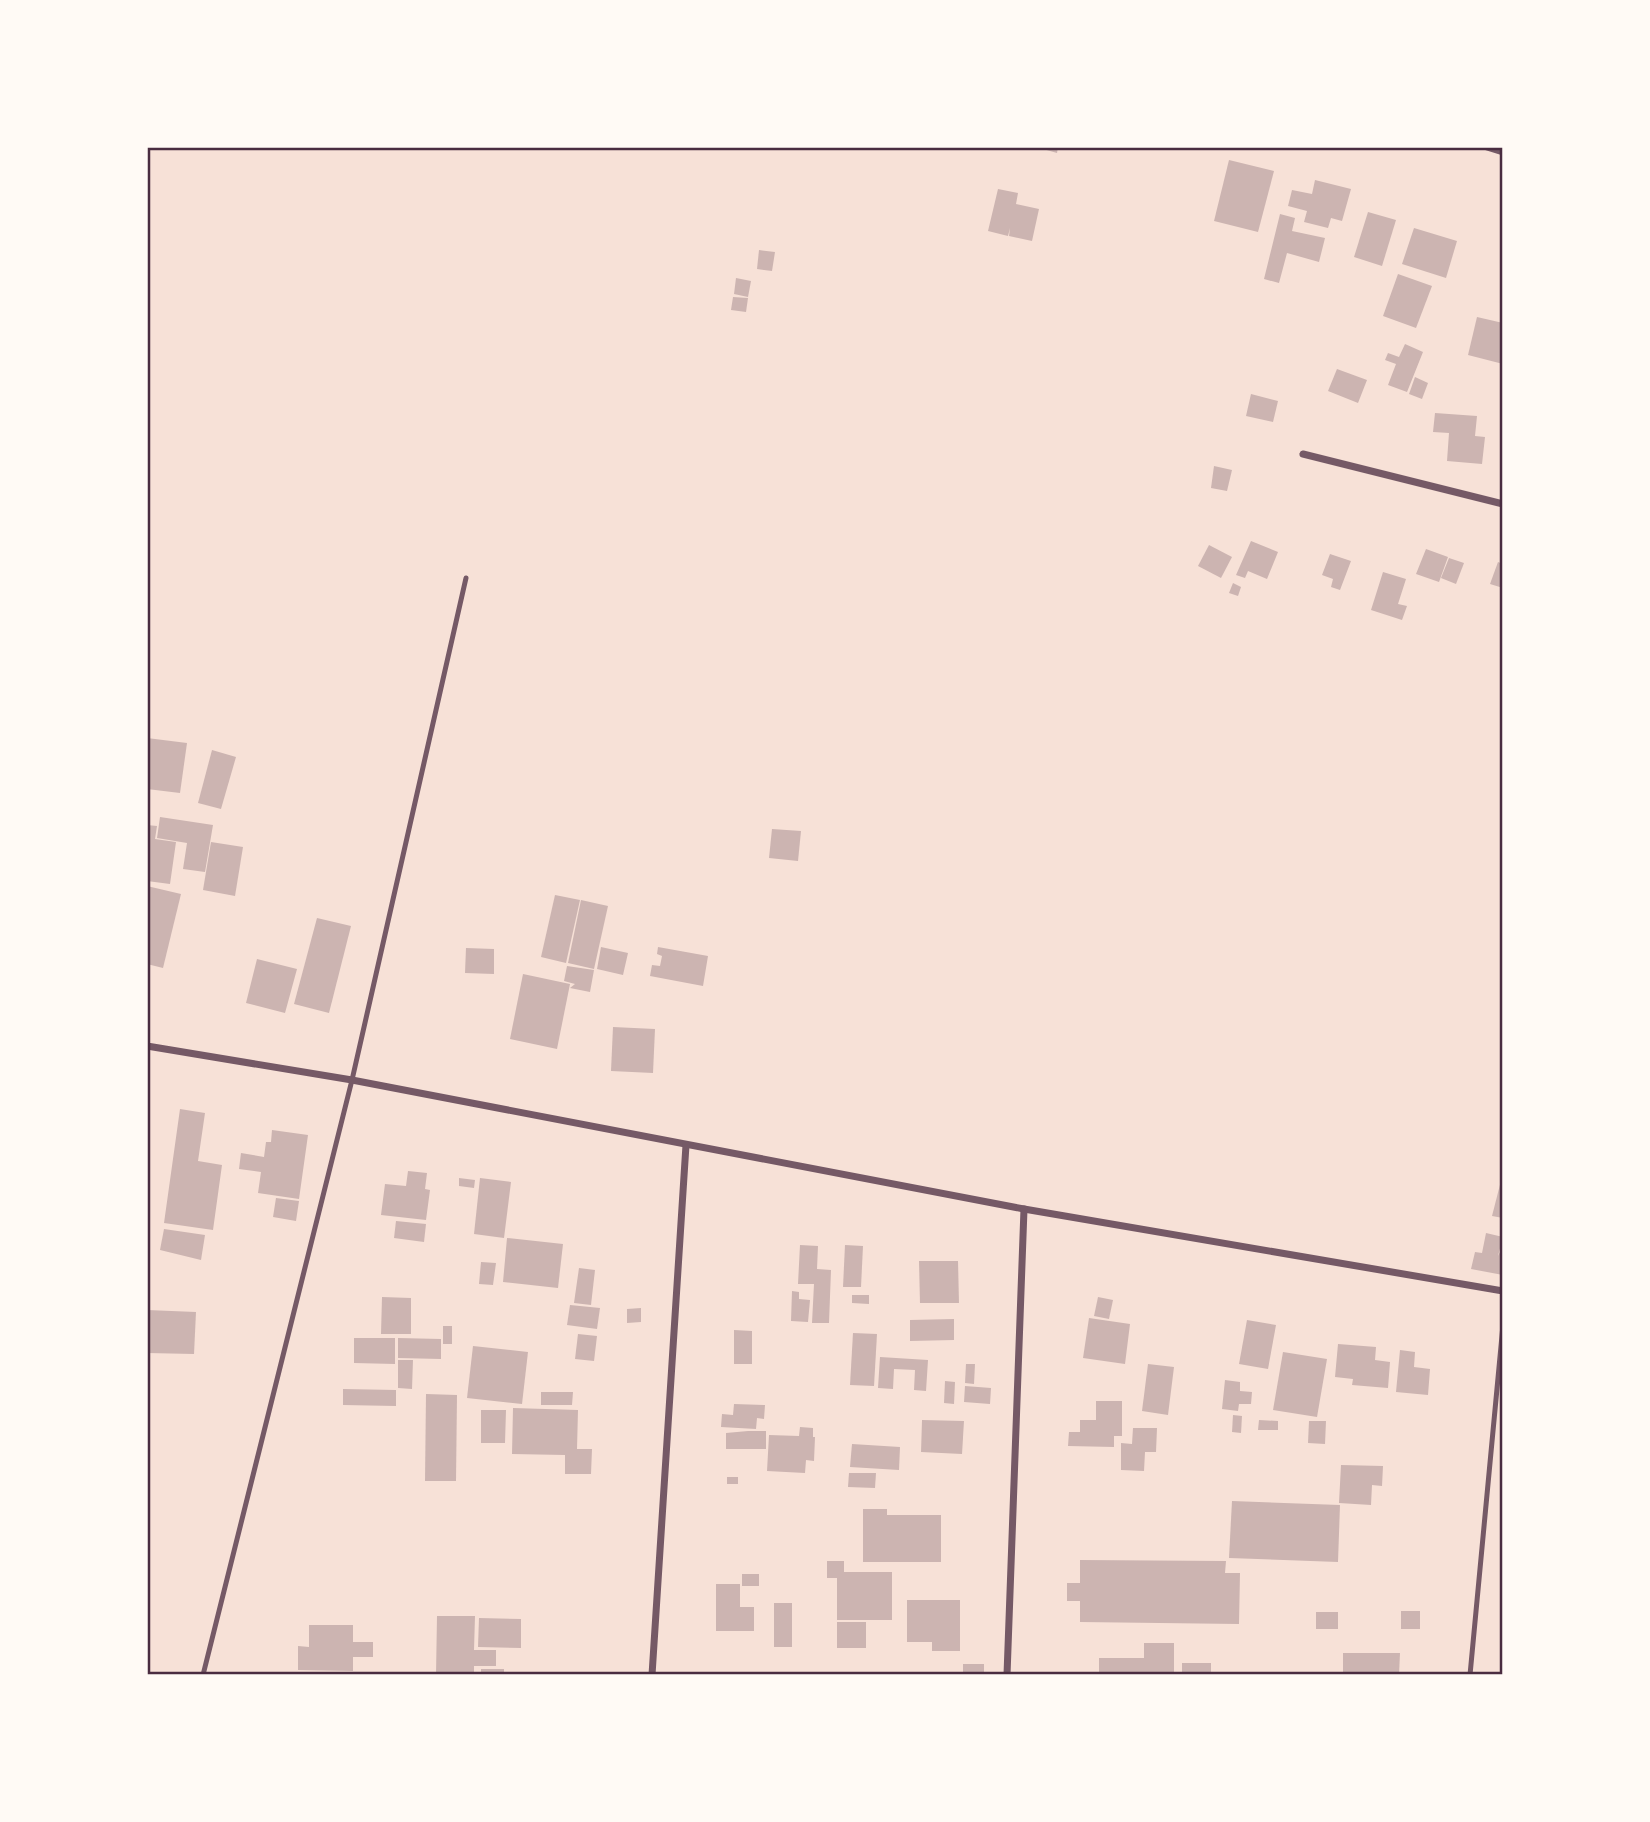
<svg xmlns="http://www.w3.org/2000/svg" width="1650" height="1822" viewBox="0 0 1650 1822" font-family="'Fira Sans',sans-serif">
  <rect width="100%" height="100%" fill="#f7e1d7"/>
  <g fill="#ccb4b1">
    <path d="M1036,147h22l-1,6z"/>
    <path d="M1229,160l45,11 -16,61 -44,-11z"/>
    <path d="M1315,180l36,9 -9,32 -11,-3 -3,10 -24,-6 3,-11 -19,-5 4,-16 20,4z"/>
    <path d="M998,189l20,4 -2,11 23,5 -7,32 -23,-5 1,-8 -2,8 -20,-5z"/>
    <path d="M1368,212l28,8 -14,46 -28,-9z"/>
    <path d="M1280,214l15,4 -3,13 33,7 -6,24 -32,-9 -8,30 -15,-4z"/>
    <path d="M1414,228l43,13 -11,37 -44,-14z"/>
    <path d="M759,250l16,2 -3,19 -15,-2z"/>
    <path d="M1398,274l34,12 -16,42 -33,-12z"/>
    <path d="M736,278l15,3 -3,16 -14,-3z"/>
    <path d="M733,297l15,1 -2,14 -15,-2z"/>
    <path d="M1477,317l26,6v41l-35,-9z"/>
    <path d="M1405,344l18,8 -16,40 -19,-7 8,-21 -11,-4 3,-7 11,4z"/>
    <path d="M1337,369l30,11 -9,23 -30,-12z"/>
    <path d="M1415,377l13,6 -6,16 -13,-5z"/>
    <path d="M1251,394l27,7 -5,21 -27,-6z"/>
    <path d="M1435,413l42,3 -2,20 10,1 -3,27 -35,-3 2,-28 -16,-1z"/>
    <path d="M1214,466l18,4 -5,21 -16,-3z"/>
    <path d="M1251,541l27,11 -11,27 -19,-8 -3,7 -9,-3z"/>
    <path d="M1209,545l23,12 -11,21 -23,-12z"/>
    <path d="M1426,549l22,8 -9,25 -23,-8z"/>
    <path d="M1330,554l21,7 -11,29 -9,-3 2,-8 -11,-4z"/>
    <path d="M1449,558l15,5 -8,21 -15,-6z"/>
    <path d="M1498,562l5,2v24l-13,-4z"/>
    <path d="M1383,572l23,7 -8,25 9,2 -5,14 -31,-10z"/>
    <path d="M1233,583l8,4 -3,9 -9,-3z"/>
    <path d="M147,738l40,5 -7,50 -33,-4z"/>
    <path d="M212,750l24,7 -15,52 -23,-6z"/>
    <path d="M160,817l53,8 -8,47 -22,-3 4,-26 -30,-5z"/>
    <path d="M147,825l10,1 -2,13 21,3 -6,42 -23,-3z"/>
    <path d="M772,829l29,2 -3,30 -29,-3z"/>
    <path d="M211,842l32,5 -8,49 -32,-6z"/>
    <path d="M147,886l34,8 -18,74 -16,-4z"/>
    <path d="M555,895l25,5 -14,63 -25,-6z"/>
    <path d="M581,900l27,6 -14,63 -26,-6z"/>
    <path d="M317,918l34,8 -22,87 -35,-9z"/>
    <path d="M601,947l27,6 -5,22 -26,-6z"/>
    <path d="M658,947l50,9 -5,30 -53,-10 2,-11 8,1 2,-10 -5,-2z"/>
    <path d="M466,948l28,1v25l-29,-1z"/>
    <path d="M257,959l40,10 -12,44 -39,-10z"/>
    <path d="M567,966l27,4 -4,22 -20,-4 5,-4 -11,-3z"/>
    <path d="M523,974l47,10 -13,65 -47,-10z"/>
    <path d="M613,1027l42,2 -2,44 -42,-2z"/>
    <path d="M180,1109l25,4 -7,48 24,4 -9,65 -49,-7z"/>
    <path d="M272,1130l36,5 -9,64 -41,-6 3,-21 -22,-3 2,-16 23,4 2,-15h5z"/>
    <path d="M408,1171l19,2 -2,16 5,1 -4,30 -45,-5 4,-31 21,2z"/>
    <path d="M1503,1173v45l-11,-2z"/>
    <path d="M459,1178l16,2 -1,8 -15,-2z"/>
    <path d="M480,1178l31,4 -7,56 -30,-4z"/>
    <path d="M276,1198l23,3 -3,20 -23,-4z"/>
    <path d="M396,1221l30,3 -2,18 -30,-4z"/>
    <path d="M164,1229l41,6 -4,25 -41,-10z"/>
    <path d="M1486,1233l17,4 -5,19 5,-10v29l-32,-6 4,-17 7,1z"/>
    <path d="M507,1238l56,6 -5,44 -55,-6z"/>
    <path d="M800,1245l18,1 -1,23 14,1 -2,53h-17l2,-39h-16z"/>
    <path d="M845,1245l18,1 -2,41h-18z"/>
    <path d="M919,1261h39l1,42h-39z"/>
    <path d="M481,1262l15,1 -3,22 -14,-1z"/>
    <path d="M579,1268l16,2 -4,35 -17,-2z"/>
    <path d="M792,1291l7,1v7l11,1 -2,22 -17,-1z"/>
    <path d="M852,1295h17v9l-17,-1z"/>
    <path d="M382,1297l29,1v36h-30z"/>
    <path d="M1098,1297l15,3 -4,19 -15,-3z"/>
    <path d="M570,1305l30,3 -3,21 -30,-4z"/>
    <path d="M641,1308v14l-14,1v-14z"/>
    <path d="M147,1310l49,2 -2,42 -47,-1z"/>
    <path d="M1089,1318l41,6 -5,40 -42,-6z"/>
    <path d="M954,1319v21l-44,1v-21z"/>
    <path d="M1247,1320l29,5 -8,44 -29,-5z"/>
    <rect x="443" y="1326" width="9" height="18"/>
    <path d="M734,1330l18,1v33h-18z"/>
    <path d="M853,1333l24,1 -3,52 -24,-1z"/>
    <path d="M578,1334l19,2 -3,25 -19,-2z"/>
    <path d="M354,1338h41v26l-41,-1z"/>
    <path d="M398,1338l43,1v20l-43,-1z"/>
    <path d="M1338,1344l38,3 -1,13 15,2 -2,26 -36,-3 1,-6 -18,-2z"/>
    <path d="M473,1346l55,6 -6,52 -55,-6z"/>
    <path d="M1400,1350l15,2 -1,15 16,2 -2,26 -32,-3z"/>
    <path d="M1283,1352l44,7 -10,58 -44,-7z"/>
    <path d="M880,1357l48,3 -2,31 -12,-1 1,-20 -21,-1 -1,20 -15,-1z"/>
    <path d="M398,1360h15l-1,29 -14,-1z"/>
    <path d="M966,1364h9l-1,20 -9,-1z"/>
    <path d="M1148,1364l26,3 -6,48 -26,-4z"/>
    <path d="M1225,1380l15,2v9l12,1 -1,12h-12l-1,7 -16,-2z"/>
    <path d="M945,1381l10,1 -1,22 -10,-1z"/>
    <path d="M965,1386l26,2 -1,16 -26,-2z"/>
    <path d="M343,1389l53,1v16l-53,-1z"/>
    <path d="M541,1392h32l-1,13h-31z"/>
    <path d="M426,1394l31,1 -1,86h-31z"/>
    <path d="M1096,1401h26v35h-8v11l-46,-1 1,-14h11v-12h16z"/>
    <path d="M734,1404l31,1 -1,14 -7,-1 -1,11 -35,-2 1,-13 11,1z"/>
    <path d="M513,1408l65,2 -1,39h15l-1,25h-26v-19l-53,-1z"/>
    <path d="M481,1410h25l-1,33h-24z"/>
    <path d="M1233,1415l9,1 -1,17 -9,-1z"/>
    <path d="M922,1420l42,1 -2,33 -41,-2z"/>
    <path d="M1259,1420l19,1v9h-20z"/>
    <path d="M1309,1421h17l-1,23 -17,-1z"/>
    <path d="M800,1427l13,1v9h2l-1,24 -8,-1 -1,13 -38,-2 2,-36 30,1z"/>
    <path d="M1133,1428h24l-1,24h-11l-1,19 -23,-1v-27l11,1z"/>
    <path d="M748,1431h18v18h-40v-16z"/>
    <path d="M852,1444l48,3 -1,23 -49,-3z"/>
    <path d="M1341,1465l42,1 -1,20 -10,-1 -1,20 -32,-2z"/>
    <path d="M849,1473h27l-1,15 -27,-1z"/>
    <rect x="727" y="1477" width="11" height="7"/>
    <path d="M1232,1501l108,4 -2,57 -109,-4z"/>
    <path d="M863,1509h24v6h54v47h-78z"/>
    <path d="M1080,1560l146,1 -1,12h15l-1,51 -159,-2v-21h-13v-18h13z"/>
    <path d="M827,1561h17v11h48v48h-55v-42h-10z"/>
    <rect x="742" y="1574" width="17" height="12"/>
    <path d="M716,1584h24v23h14v24h-38z"/>
    <path d="M907,1600h53v51h-28v-9h-25z"/>
    <rect x="774" y="1603" width="18" height="44"/>
    <rect x="1401" y="1611" width="19" height="18"/>
    <rect x="1316" y="1612" width="22" height="17"/>
    <path d="M437,1616h38l-1,34h22v16h-22v9h-38z"/>
    <path d="M479,1618l42,1v29l-43,-1z"/>
    <rect x="837" y="1622" width="29" height="26"/>
    <path d="M309,1625h44v17h20v15h-20v14l-55,-1v-24l11,1z"/>
    <path d="M1144,1643h30v32h-75v-17h45z"/>
    <path d="M1343,1653h57l-1,22h-56z"/>
    <rect x="1182" y="1663" width="29" height="12"/>
    <rect x="963" y="1664" width="21" height="11"/>
    <rect x="481" y="1669" width="23" height="6"/>
  </g>
  <g fill="none" stroke-linecap="round" stroke-linejoin="round">
    <g stroke="#755966" stroke-width="5">
      <path d="M203,1675l149,-595 114,-502"/>
      <path d="M1470,1675l33,-350"/>
    </g>
    <g stroke="#755966" stroke-width="7">
      <path d="M1487,147l16,5"/>
      <path d="M1303,454l200,50"/>
      <path d="M147,1046l205,34 672,129 479,82"/>
      <path d="M652,1675l34,-530"/>
      <path d="M1007,1675l17,-466"/>
    </g>
  </g>
  <rect width="1650" height="1822" fill="none" stroke="#fffaf5" stroke-width="298"/>
  <rect x="149" y="149" width="1352" height="1524" fill="none" stroke="#4a2c40" stroke-width="2.5"/>
</svg>
